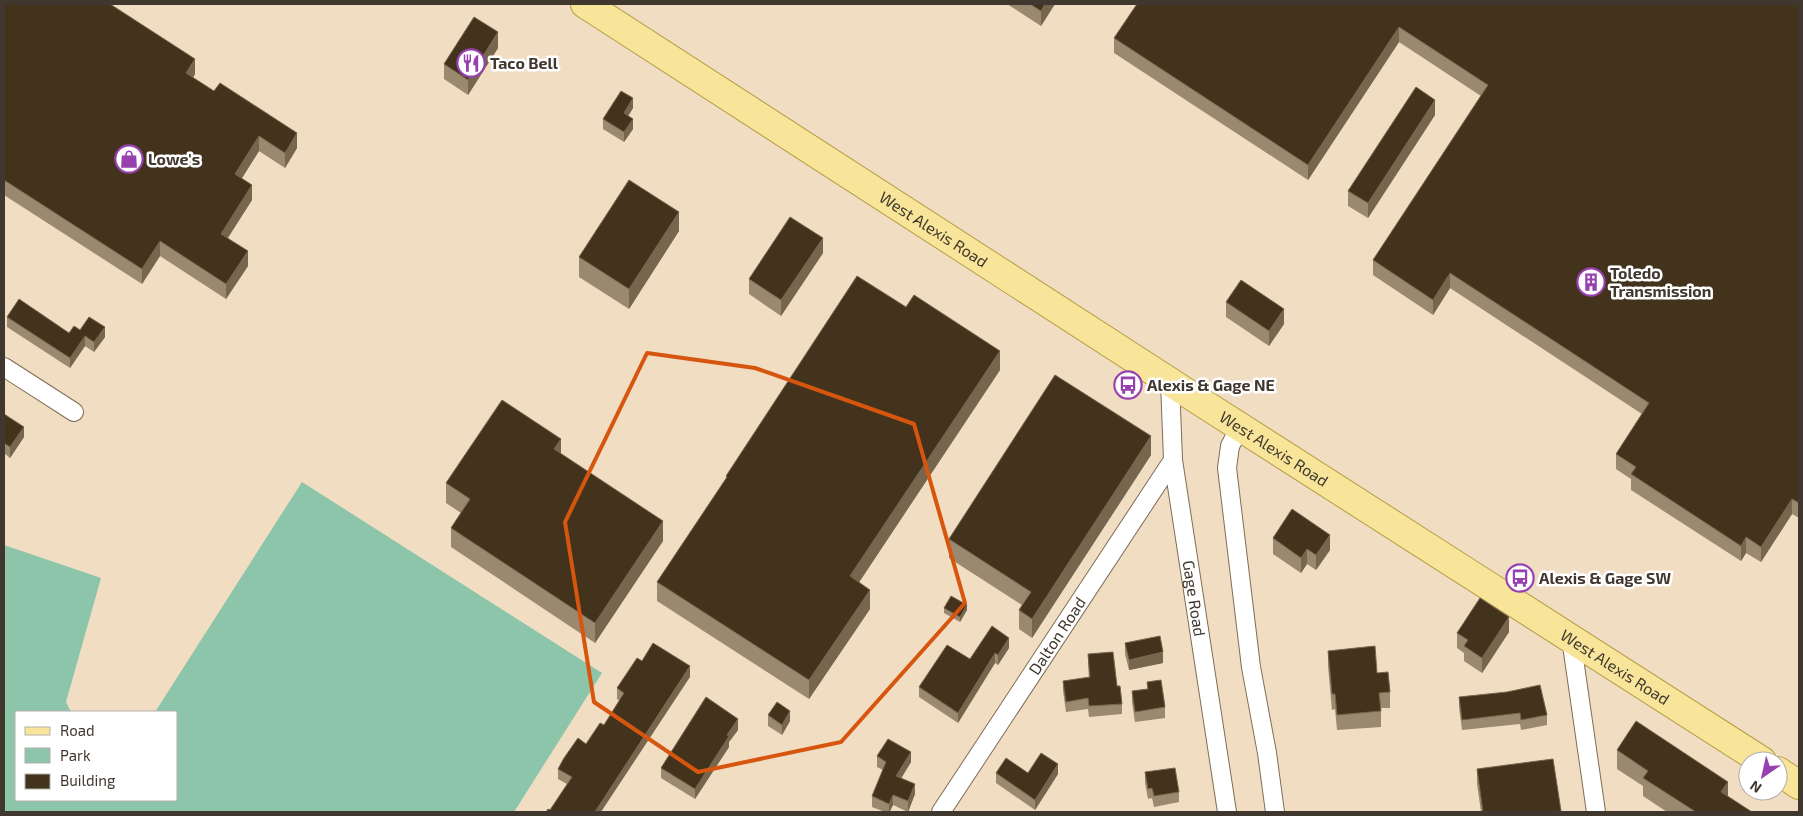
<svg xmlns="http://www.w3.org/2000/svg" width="1803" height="816" viewBox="0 0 1803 816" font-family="'Exo 2',sans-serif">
  <rect width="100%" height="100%" fill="#f1ddc2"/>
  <path fill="#8cc5aa" d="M302,482l300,191 -88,139h-510v-267l97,33 -35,124 5,10h-55v88h160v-88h-21z"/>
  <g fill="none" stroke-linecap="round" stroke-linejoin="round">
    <g stroke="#7f6d55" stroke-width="20">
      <g id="minor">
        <path d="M4,367l70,45"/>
        <path id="s1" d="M1170,382l3,78 54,352"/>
        <path d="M1240,427l-10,19 -3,22 24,199 16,86 8,59"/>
        <path d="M1571,638l25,174"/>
        <path id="s2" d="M941,812l232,-352"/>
      </g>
    </g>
    <g stroke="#b59d47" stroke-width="30">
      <g id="primary">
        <path id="s3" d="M585,4l613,396 564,361"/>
        <path d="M1778,771l21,14"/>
      </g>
    </g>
    <use href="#minor" stroke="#fff" stroke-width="18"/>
    <use href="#primary" stroke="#f8e599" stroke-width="28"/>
  </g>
  <g fill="#9a886f">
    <path d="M4,4l191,70 -2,4 104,70 -12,20 -26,-17 -17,27 10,22 -25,38 21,28 -22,33 -66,-43 -18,28 -138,-89z"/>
    <path d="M1007,4h48l-14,22z"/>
    <path d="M1799,4v514l-7,-4 -31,48 -15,-9 -5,8 -110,-71v-11l-15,-10v-15l26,-40 -192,-126 -17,27 -60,-40v-15l108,-164 -82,-54 -91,138 -194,-127v-15z"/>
    <path d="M498,48l-30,47 -24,-16v-15z"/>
    <path d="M633,108l-5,8 5,13 -9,13 -21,-13v-10z"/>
    <path d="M1435,115l-67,103 -20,-12v-15z"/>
    <path d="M679,231l-50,78 -50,-32v-20z"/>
    <path d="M823,253l-42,63 -32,-22v-15z"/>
    <path d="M1226,302l58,22 -15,22 -43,-29z"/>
    <path d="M7,317l62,16 11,-3 25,7 -11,15 -9,-6 -15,22 -63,-41z"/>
    <path d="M1000,370l-141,212 11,27 -61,90 -152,-98v-19l69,-103v-3z"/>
    <path d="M4,414l20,23 -14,21 -6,-5z"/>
    <path d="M561,454l102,87 -68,102 -144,-96v-19l10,-15 -15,-10v-20z"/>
    <path d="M1151,455l-119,183 -13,-9v-19l3,-5 -73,-47v-19z"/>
    <path d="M1273,538l57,12 -14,20 -9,-6 -6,9 -28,-19z"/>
    <path d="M944,608l23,2 -7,12 -16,-9z"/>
    <path d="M1509,632l-27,41 -18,-12v-8l-7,-5v-15z"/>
    <path d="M1125,643l38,20 -34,7 -4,-16z"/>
    <path d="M1009,648l-11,17 -3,-2 -37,60 -39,-26v-10l51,-28z"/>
    <path d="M1328,651l49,22 13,19v16h-9v19l-44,3 -2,-21 -3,1 -4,-44z"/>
    <path d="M1088,654l29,32 5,18v10l-33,3 -1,-8 -22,3 -3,-21v-10l26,-3 -1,-13z"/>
    <path d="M642,661l48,16 -140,133 17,-26 -9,-5v-10l28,-25 18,-19 16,-24 -3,-2v-11z"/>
    <path d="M1147,682l18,25v11l-30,4 -3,-20v-11l15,-2z"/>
    <path d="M1459,697l88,18v10l-26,5 -1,-6 -58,6 -3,-23z"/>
    <path d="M768,715l22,6 -8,14 -14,-9z"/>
    <path d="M738,730l-9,12v5l-34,52 -34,-21v-10z"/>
    <path d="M1617,750l111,46 24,16h-85l-24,-16v-10l-26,-17z"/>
    <path d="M877,756l34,6 -10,16 14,16 -7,18 -15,-7 -3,7h-5l-13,-5v-11l11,-26 -6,-3z"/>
    <path d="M1553,759l8,53h-80l-4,-28v-15z"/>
    <path d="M1145,772l34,20v10l-25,5 -2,-9 -4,1 -3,-16z"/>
    <path d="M996,773h32l30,1 -23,36 -39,-27z"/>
  </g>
  <g fill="#77664e">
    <path d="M1045,4h10l-14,22v-15z"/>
    <path d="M1399,27v15l-91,138v-15z"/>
    <path d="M498,32v16l-30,47v-15z"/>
    <path d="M195,59v15l-9,14v-15z"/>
    <path d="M633,98v10l-9,15v-10z"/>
    <path d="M1435,100v15l-67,103v-15z"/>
    <path d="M633,119v10l-9,13v-10z"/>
    <path d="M297,133v15l-12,20v-15z"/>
    <path d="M259,136v15l-24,38v-15z"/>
    <path d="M252,185v15l-31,49v-15z"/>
    <path d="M679,212v19l-50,78v-20z"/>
    <path d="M823,238v15l-42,63v-16z"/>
    <path d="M160,241v15l-18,28v-15z"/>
    <path d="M248,251v15l-22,33v-15z"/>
    <path d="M1450,273v15l-17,27v-15z"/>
    <path d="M1284,309v15l-15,22v-15z"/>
    <path d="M105,327v10l-11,15v-10z"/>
    <path d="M85,336v10l-15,22v-10z"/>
    <path d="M1000,351v19l-150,226v-20z"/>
    <path d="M24,427v10l-14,21v-11z"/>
    <path d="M1151,436v19l-119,183v-19z"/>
    <path d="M561,439v20l-7,-10z"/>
    <path d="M1792,499v15l-31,48v-15z"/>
    <path d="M663,521v20l-68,102v-20z"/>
    <path d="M1330,535v15l-14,20v-15z"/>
    <path d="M1746,537v16l-5,8v-15z"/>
    <path d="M1307,549v15l-6,9v-15z"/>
    <path d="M870,590v19l-61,90v-19z"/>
    <path d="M967,605v5l-7,12v-5z"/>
    <path d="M1509,617v15l-27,41v-15z"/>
    <path d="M1009,638v10l-11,17v-10z"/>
    <path d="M1163,652v11l-34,7v-10z"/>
    <path d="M995,653v10l-37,60v-10z"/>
    <path d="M690,666v11l-89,135h-6z"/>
    <path d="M790,711v10l-8,14v-10z"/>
    <path d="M738,719v11l-9,12v5l-34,52v-10l32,-54z"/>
    <path d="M911,752v10l-15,25v-11z"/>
    <path d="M1058,764v10l-23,36v-10z"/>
    <path d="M1728,782v18l-7,-8z"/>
    <path d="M915,784v10l-7,18v-11z"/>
    <path d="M893,795v10l-4,7v-8z"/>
  </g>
  <g fill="#43331c" stroke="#77664e">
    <path d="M4,4h106l85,55 -9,14 28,18 6,-8 77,50 -12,20 -26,-17 -24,38 17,11 -31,49 27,17 -22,33 -66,-43 -18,28 -138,-89z"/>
    <path d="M1030,4h15l-4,7z"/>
    <path d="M1137,4h662v499l-7,-4 -31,48 -15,-10 -5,9 -110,-72 5,-7 -20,-13 33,-51 -199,-130 -17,27 -60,-40 115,-175 -89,-58 -91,138 -194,-127z"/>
    <path d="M474,17l24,15 -30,48 -24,-16z"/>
    <path d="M1416,87l19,13 -67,103 -20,-12z"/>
    <path d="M621,91l12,7 -9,15 9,6 -9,13 -21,-13z"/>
    <path d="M629,180l50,32 -50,77 -50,-32z"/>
    <path d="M790,217l33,21 -42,62 -32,-21z"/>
    <path d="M857,276l49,31 8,-12 86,56 -150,225 20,14 -61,90 -152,-98 70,-105 -1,-1z"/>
    <path d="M1241,280l43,29 -15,22 -43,-29z"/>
    <path d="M19,299l50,34 5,-7 6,4 9,-13 16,10 -11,15 -9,-6 -15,22 -63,-41z"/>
    <path d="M1055,375l96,61 -119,183 -13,-9 12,-18 -82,-53z"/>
    <path d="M502,400l59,39 -7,10 109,72 -68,102 -144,-95 19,-29 -24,-16z"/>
    <path d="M4,414l20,13 -14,20 -6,-4z"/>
    <path d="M1292,509l38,26 -14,20 -9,-6 -6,9 -28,-20z"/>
    <path d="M951,596l16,9 -7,12 -16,-9z"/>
    <path d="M1480,598l29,19 -27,41 -18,-12 4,-6 -11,-7z"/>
    <path d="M992,626l17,12 -11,17 -3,-2 -37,60 -39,-26 28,-42 23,14z"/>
    <path d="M1160,636l3,16 -34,8 -4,-17z"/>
    <path d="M653,643l37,23 -95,146h-49l2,-3 2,1 22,-33 -14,-8 6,-11 14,-20 8,6 14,-21 4,2 20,-32 -7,-5 20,-30 5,3z"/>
    <path d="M1375,646l2,27 11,-1 2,20 -11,1 2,18 -44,4 -2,-21h-3l-4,-43z"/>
    <path d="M1113,652l4,34h3l2,18 -33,2 -1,-8 -22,4 -3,-21 27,-4 -2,-23z"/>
    <path d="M1161,680l4,27 -30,5 -3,-21 16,-2 -1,-7z"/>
    <path d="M1540,685l7,30 -26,5 -1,-7 -58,7 -3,-23 48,-5z"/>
    <path d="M706,697l32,22 -11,16 2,1 -34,53 -34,-21z"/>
    <path d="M777,702l13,9 -8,14 -14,-10z"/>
    <path d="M1636,721l92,61 -7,10 31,20h-56l-53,-34 5,-7 -31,-21z"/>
    <path d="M888,739l23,13 -15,24 19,8 -7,17 -15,-6 -4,9 -17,-8 14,-34 -9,-6z"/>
    <path d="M1041,753l17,11 -23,36 -39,-27 10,-15 22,15z"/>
    <path d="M1553,759l8,52 -6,1h-72l-6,-43z"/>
    <path d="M1175,768l4,24 -25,4 -2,-8 -4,1 -3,-17z"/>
  </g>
  <path fill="none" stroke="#d7560f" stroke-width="4" stroke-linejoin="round" d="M647,353l108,15 159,56 51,179 -124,139 -143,30 -104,-70 -29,-180z"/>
  <defs>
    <g id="restaurant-ring" transform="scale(1.4375)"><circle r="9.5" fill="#fff" stroke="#9641af" stroke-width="1.5"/><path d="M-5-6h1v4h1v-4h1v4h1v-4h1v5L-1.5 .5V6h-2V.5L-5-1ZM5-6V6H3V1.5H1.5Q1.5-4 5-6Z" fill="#9641af"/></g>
    <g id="shop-ring" transform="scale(1.4375)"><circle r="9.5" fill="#fff" stroke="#9641af" stroke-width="1.5"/><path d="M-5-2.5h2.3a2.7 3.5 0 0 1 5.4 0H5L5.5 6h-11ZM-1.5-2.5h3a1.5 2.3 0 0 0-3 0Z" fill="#9641af"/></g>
    <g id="building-ring" transform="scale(1.4375)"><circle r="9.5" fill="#fff" stroke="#9641af" stroke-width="1.5"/><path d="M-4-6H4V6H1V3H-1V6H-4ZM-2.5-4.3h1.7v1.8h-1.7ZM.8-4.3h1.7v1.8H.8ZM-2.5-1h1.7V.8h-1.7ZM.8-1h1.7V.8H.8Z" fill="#9641af"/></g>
    <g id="bus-ring" transform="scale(1.4375)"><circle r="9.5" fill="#fff" stroke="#9641af" stroke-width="1.5"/><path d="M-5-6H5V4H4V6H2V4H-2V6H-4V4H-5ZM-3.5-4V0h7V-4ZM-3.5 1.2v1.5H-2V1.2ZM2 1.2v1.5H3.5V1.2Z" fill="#9641af"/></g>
  </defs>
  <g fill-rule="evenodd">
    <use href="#restaurant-ring" x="471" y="63"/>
    <use href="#shop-ring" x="129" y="159"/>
    <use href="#building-ring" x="1591" y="282"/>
    <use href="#bus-ring" x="1128" y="385"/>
    <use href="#bus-ring" x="1520" y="578"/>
  </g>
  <g text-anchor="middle" stroke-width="5" stroke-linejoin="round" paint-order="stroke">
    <g font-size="16" font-weight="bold" fill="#40382e" stroke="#fff" text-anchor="start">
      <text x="490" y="69">Taco Bell</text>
      <text x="148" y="165">Lowe's</text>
      <text x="1610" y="279">Toledo<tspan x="1610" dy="18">Transmission</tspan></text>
      <text x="1147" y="391">Alexis &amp; Gage NE</text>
      <text x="1539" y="584">Alexis &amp; Gage SW</text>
    </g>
    <g font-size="16" fill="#40382e" stroke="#fff">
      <text dy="6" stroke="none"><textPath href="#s3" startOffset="415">West Alexis Road</textPath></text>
      <text dy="6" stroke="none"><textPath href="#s3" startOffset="820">West Alexis Road</textPath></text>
      <text dy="6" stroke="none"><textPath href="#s1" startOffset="218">Gage Road</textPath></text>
      <text dy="6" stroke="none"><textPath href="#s2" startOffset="211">Dalton Road</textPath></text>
      <text dy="6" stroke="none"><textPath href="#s3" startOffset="1225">West Alexis Road</textPath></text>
    </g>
  </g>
  <rect width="1803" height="816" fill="none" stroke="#40382e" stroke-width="10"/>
  <rect x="15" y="711" width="162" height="90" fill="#ffffff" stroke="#b3afab"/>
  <rect x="25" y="727" width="25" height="8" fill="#f8e599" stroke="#b3afab"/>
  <text x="60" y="736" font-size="15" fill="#40382e">Road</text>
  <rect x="25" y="748" width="25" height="15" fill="#8cc5aa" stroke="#b3afab"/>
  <text x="60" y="761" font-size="15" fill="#40382e">Park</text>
  <rect x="25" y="774" width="25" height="15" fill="#43331c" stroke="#b3afab"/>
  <text x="60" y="786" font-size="15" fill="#40382e">Building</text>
  <g transform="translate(1763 776) rotate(214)"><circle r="24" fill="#ffffff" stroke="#b3afab"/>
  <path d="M0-4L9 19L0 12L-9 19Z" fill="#9641af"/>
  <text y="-8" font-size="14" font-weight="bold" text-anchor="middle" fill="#40382e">N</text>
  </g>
</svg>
